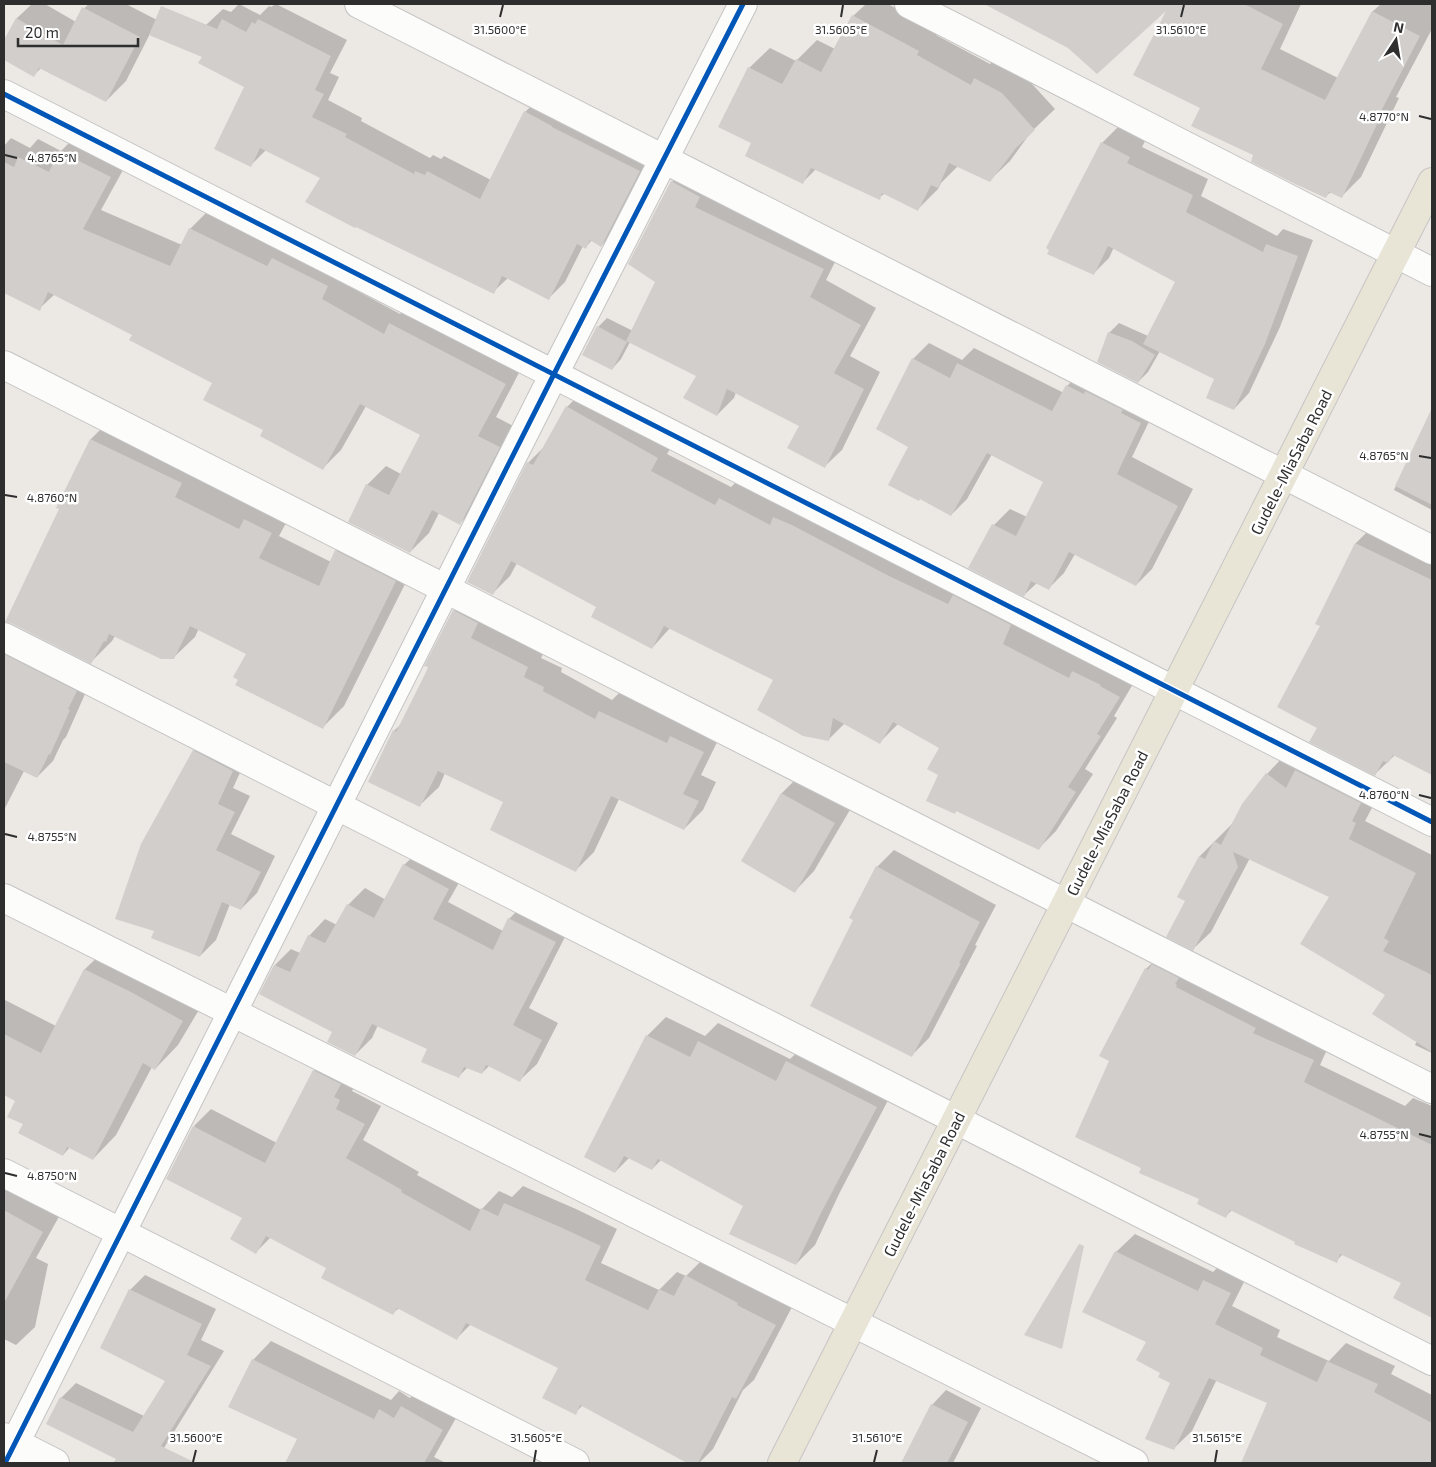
<svg xmlns="http://www.w3.org/2000/svg" width="1436" height="1467" viewBox="0 0 1436 1467" font-family="'Exo 2',sans-serif">
  <rect width="100%" height="100%" fill="#ece8e4"/>
  <g fill="#0003">
    <path d="M32,4h13l31,18 6,-12 7,-6h37l31,16 -31,61 -20,20 -65,-33 -7,7 -30,-16v-16l13,-25z"/>
    <path d="M239,4l21,11 9,-9 2,1 5,-3 71,36 -17,33 9,4 -11,23 34,18 -1,3 69,37 3,-3 8,4 3,-3 47,24 34,-68 17,-16 113,59 -38,75 -16,16 -9,-6 -6,7 -3,-1 -18,36 -16,16 -41,-20 -15,14 -137,-67 -34,-47 -56,-28 -15,15 -5,-78 -43,-30 3,-32 17,-16 8,3z"/>
    <path d="M866,4h22l50,27 -2,4 54,29 5,-5 27,14 33,36 -24,23 -21,29 -21,20 -31,-15 -17,17 -3,6 -20,20 -33,-16 -6,5 -63,-29 -14,14 -49,-40 -4,-75 21,-20 26,13 21,-21 18,9 18,-33z"/>
    <path d="M1002,4h299l-21,45 58,29 35,-67 8,-7h51v25l-36,68 3,1 -38,79 -20,20 -10,-5 -5,4 -71,-41 -54,-48 -32,-101 -100,41 -70,-37z"/>
    <path d="M1118,127l27,14 -3,6 66,32 -7,17 76,40 6,-7 30,11 -33,87 -31,66 -15,16 -18,-30 -56,-28 -12,21 -10,10 -29,-49 10,-10 29,13 28,-55 -62,-34 -5,11 -16,16 9,-131z"/>
    <path d="M79,133l50,26 -28,51 81,35 8,-16 19,-19 191,104 9,-8 114,59 -27,52 21,11 -38,77 -19,18 -21,-10 -10,20 -19,19 -43,-67 19,-19 15,8 20,-40 -55,-28 -25,44 -18,18 -58,-38 -51,-47 -80,-49 -79,-40 -16,15 -35,-17v-146l7,-8 19,10 8,-9 23,12z"/>
    <path d="M689,165l151,87 -14,28 50,28 -26,48 30,16 -38,78 -17,16 -24,-41 -65,-33 -2,6 -17,17 -19,-40 -68,-33 -9,17 -9,10 -14,-42 9,-9 26,13 24,-49 15,-100z"/>
    <path d="M929,343l33,17 12,-12 90,45 3,-7 16,-16 73,37 -24,50 61,32 -41,80 -16,16 -61,-31 -11,19 -16,16 -11,-6 -13,12 -54,-27 24,-43 16,-16 17,8 17,-36 -52,-27 -25,45 -16,16 -42,-69 4,-87z"/>
    <path d="M584,390l91,51 -8,13 64,33 6,-6 399,198 -22,37 3,2 -32,51 8,5 -37,57 -17,17 -81,-38 -4,3 -14,-38v-28l-42,-23 -18,18 -35,-19 -17,17 -53,-61 -105,-51 -18,20 -54,-41 -81,-44 -7,13 -18,18 36,-131 18,-18 21,-38z"/>
    <path d="M1432,411v99l-38,-20z"/>
    <path d="M112,418l180,94 -13,24 52,26 5,-11 21,-21 60,30 -73,146 -21,21 -76,-74 -48,-25 -4,9 -22,21 -58,-22 -3,5 -21,21 -31,-154 -2,-1 33,-68z"/>
    <path d="M1374,525l58,37v211l-37,-18 -20,19 -57,-47 3,-102 -4,-2 39,-80z"/>
    <path d="M472,592l74,56 -5,10 21,10 -1,4 51,28 7,-7 65,31 37,10 -20,41 15,7 -13,28 -19,19 -65,-30 -25,53 -18,18 -71,-69 -60,-28 -6,14 -19,18 -26,-74 8,-8 27,-56 25,-56z"/>
    <path d="M4,626l88,49 -9,18 2,1 -19,43 -3,3 -10,21 -16,16 -13,-6 -20,39z"/>
    <path d="M209,735l39,20 -15,33 17,8 -19,38 44,22 -18,37 -16,16 -11,-5 -14,36 -16,16 -6,-205z"/>
    <path d="M1284,756l89,50 -8,15 67,34v198l-17,-8 2,-4 -31,-47 -55,-97 -81,-39 -39,74 -18,17 -6,-48 -8,-4 21,-41 32,-32 35,-50z"/>
    <path d="M801,774l53,29 -40,68 -19,20 -52,-30 39,-68z"/>
    <path d="M421,849l44,23 -17,30 55,29 6,-12 17,-17 45,23 -42,83 29,15 -21,41 -17,16 -30,-15 -8,8 -14,-6 -10,10 -30,-29 -50,-23 -6,13 -17,17 -80,-90 16,-16 9,4 9,-17 16,-17 12,6 11,-20 17,-17 21,12 18,-35z"/>
    <path d="M894,850l102,55 -21,40 2,1 -48,92 -17,17 -57,-135 22,-53z"/>
    <path d="M109,946l97,52 -28,47 -23,24 -3,-2 -36,68 -23,24 -23,-12 -7,8 -39,-31 -7,-24 -13,-7v-92l1,-1 51,26 29,-57z"/>
    <path d="M1163,952l167,91 -10,22 85,41 8,-8 19,8v211l-37,-20 8,-15 -60,-28 -7,7 -104,-51 -7,7 -24,-18 -58,-32 -32,-106 35,-92z"/>
    <path d="M666,1017l39,19 13,-13 72,36 17,-16 88,44 -55,105 -25,53 -19,19 -52,-59 -83,-45 -9,9 -22,-12 -15,15 32,-136z"/>
    <path d="M332,1053l25,29 -5,9 29,15 -18,34 56,32 -2,3 64,35 18,-19 13,6 11,-11 53,23 41,20 -16,34 58,27 18,-18 9,4 18,-18 88,49 -38,73 -11,10 -30,59 -14,14h-9l-107,-58 -8,8 -16,-45 -88,-44 -14,14 -58,-30 -7,6 -64,-47 -57,-30 -15,15 -12,-35 -50,-91 17,-17 66,34 37,-72z"/>
    <path d="M4,1182l57,31 -25,45 12,6 -13,63 -19,18 -12,-6z"/>
    <path d="M1135,1234l78,38 9,-9 26,11 -16,32 48,24 -3,7 52,24 17,-18 49,23 -4,8 41,21v68h-190l27,-60 -52,-24 -25,52 -19,18 -1,-67 -10,-9 -15,-31 -31,-90z"/>
    <path d="M145,1275l71,34 -15,31 23,11 -65,105 -8,7h-23l-80,-39 13,-26 15,-15 68,33 23,-36 -37,-90z"/>
    <path d="M271,1341l120,59 8,-9 11,7 10,-10 40,23 -26,46 12,6h-160l12,-24 -45,-79z"/>
    <path d="M946,1390l35,18 -28,55h-51l30,-58z"/>
  </g>
  <g fill="#d1cecb">
    <path d="M984,4h260l39,20 -22,45 64,31 47,-89 48,25 -42,81 2,1 -38,80 -13,-6 -3,6 -33,-15 -42,-21 2,-7 -62,-29 9,-18 -67,-33 33,-64 -69,63 -29,-26z"/>
    <path d="M161,6l56,23 5,-10 24,13 6,-10 3,2 3,-5 73,37 -16,34 9,4 -12,23 35,17 -2,3 69,37 1,-3 10,4 2,-4 53,28 44,-88 28,15v1l88,44 -39,76 -11,-7 -4,9 -9,-5 -28,56 -47,-24 -8,18 -138,-67 -1,1 -50,-26 15,-24 -60,-30 -9,19 -37,-18 30,-62 -46,-24 4,-6 -53,-22z"/>
    <path d="M82,7l58,30 -34,65 -67,-34 -5,9 -30,-17v-20l12,-22 47,27z"/>
    <path d="M852,15l67,36 -2,4 54,30 3,-7 28,15 33,37 -19,18 -26,34 -41,-19 -11,25 -7,-3 -13,26 -36,-18 -2,7 -69,-32 -8,16 -58,-28 6,-13 -33,-16 30,-60 34,17 14,-25 25,13z"/>
    <path d="M1101,142l29,15 -3,6 66,32 -7,17 77,40 3,-8 32,12 -33,88 -31,66 -28,-12 8,-19 -71,-35 32,-62 -67,-36 -14,29 -47,-21 2,-4 -3,-2z"/>
    <path d="M59,151l52,26 -28,52 87,37 19,-38 78,38 5,-8 56,28 -6,13 62,35 5,-11 117,61 -28,52 22,11 -40,78 -28,-15 -22,43 -62,-31 18,-38 23,11 31,-60 -60,-31 -37,66 -63,-34 3,-6 -60,-30 9,-17 -83,-43 3,-5 -84,-43 -8,19 -36,-18v-131l10,5 4,-10 31,15z"/>
    <path d="M671,181l29,16 -5,10 129,62 -14,28 51,28 -27,48 30,16 -39,79 -38,-20 12,-22 -72,-37 -10,27 -34,-18 13,-22 -70,-35 29,-59 -27,-18z"/>
    <path d="M597,326l30,16 -15,28 -30,-15z"/>
    <path d="M1108,332l24,9 23,14 -17,28 -41,-21z"/>
    <path d="M912,358l38,20 7,-15 95,48 14,-26 18,9 1,-3 38,19 -2,3 20,10 -24,51 61,32 -42,80 -67,-34 -20,38 -18,-9 -7,16 -56,-29 24,-44 24,12 27,-54 -56,-29 -36,63 -31,-17 -1,2 -31,-16 20,-38 -32,-18z"/>
    <path d="M566,406l92,52 -7,13 64,34 4,-7 51,27 3,-8 19,8 95,50 61,29 5,-9 58,30 -8,19 66,34 3,-7 29,14 -1,1 20,11 -23,37 4,2 -33,51 8,5 -37,58 -83,-39 -1,3 -29,-13 12,-26 -11,-6 12,-21 -46,-26 -13,22 -47,-26 -4,23 -26,-5 -46,-26 16,-30 -109,-54 -12,23 -61,-32 5,-10 -85,-46 -18,34 -26,-13 60,-120 6,3z"/>
    <path d="M1432,408v97l-37,-19z"/>
    <path d="M90,439l92,44 -7,14 64,32 5,-10 28,14 -13,25 60,28 16,-36 61,31 -73,148 -88,-44 3,-5 -5,-3 13,-23 -56,-28 -16,33h-13l-52,-25 -3,8 -2,-1 -13,23 -80,-41 -6,-1 54,-113 -3,-1z"/>
    <path d="M1355,543l77,37v195l-39,-20 -5,8 -5,-2 -8,15 -66,-34 8,-14 -40,-21 43,-81 -5,-2z"/>
    <path d="M453,610l25,13 -7,15 57,29 -4,10 20,10 -1,4 52,28 4,-8 68,32 3,-7 34,16 -21,42 16,7 -15,29 -73,-34 -35,76 -86,-42 13,-28 -65,-31 -18,36 -52,-25 25,-52 3,2 31,-62 1,-3 -4,-1z"/>
    <path d="M4,654l73,37 -9,18 2,1 -20,45 -1,-1 -12,24 -33,-16z"/>
    <path d="M193,750l40,21 -15,33 17,8 -19,38 45,22 -20,38 -19,-8 -22,55 -49,-19 3,-7 -39,-12 26,-75z"/>
    <path d="M1295,770l66,33 -9,18 4,2 -7,16 67,34 -32,65 5,3 -6,10 49,24v77l-60,-38 13,-19 -85,-51 29,-47 -98,-46 2,1 5,15 -45,84 -27,-14 19,-36 -8,-4 22,-41 6,3 9,-18 7,4 21,-41 24,-31 20,15z"/>
    <path d="M781,793l54,30 -40,70 -54,-32z"/>
    <path d="M403,864l46,25 -16,30 60,31 15,-32 48,24 -43,83 29,15 -22,42 -34,-17 -4,9 -18,-7 -5,11 -38,-16 6,-13 -55,-25 -17,32 -28,-14 5,-10 -73,-38 15,-29 16,7 18,-37 17,8 22,-39 27,14z"/>
    <path d="M876,866l104,56 -21,41h2l-49,94 -102,-51 43,-86 -4,-2z"/>
    <path d="M1152,964l27,14 -4,6 2,1 -1,2 80,41 -3,5 61,27 -10,22 128,63v173l-39,-20 8,-15 -61,-29 -3,9 -43,-19 1,-2 -65,-32 -4,8 -29,-14 2,-5 -60,-26 2,-5 -66,-31 34,-76 -10,-5 46,-88 3,2z"/>
    <path d="M84,969l47,23 52,29 -28,49 -12,-7 -50,97 -26,-13 -4,9 -45,-23 5,-9 -16,-7 8,-16 -11,-6v-61l37,19z"/>
    <path d="M646,1035l44,22 8,-16 78,40 10,-20 91,46 -56,106 -25,52 -67,-31 14,-28 -85,-47 -6,11 -28,-14 -9,17 -31,-16z"/>
    <path d="M313,1070l28,14 -7,13 6,3 -4,9 29,15 -19,34 56,32 -1,2 69,39 11,-23 17,8 6,-13 54,23 43,20 -16,34 63,30 11,-21 15,7 11,-21 53,28 -1,2 39,20 -40,74 -4,-2 -34,66h-11l-107,-58 -4,10 -34,-17 16,-30 -92,-45 -9,17 -60,-32 -4,7 -72,-37 5,-10 -60,-32 -10,18 -26,-15 12,-21 -76,-39 27,-53 72,37z"/>
    <path d="M4,1210l39,22 -39,71z"/>
    <path d="M1079,1244l5,2 -22,103 -38,-14z"/>
    <path d="M1115,1251l83,40 5,-11 28,13 -16,31 48,24 -3,7 57,27 10,-21 51,23 -4,8 58,31v40h-191l26,-60 -58,-25 -35,72 -29,-11 25,-56 -12,-6 2,-4 -24,-13 10,-18 -64,-30z"/>
    <path d="M129,1289l73,35 -15,31 24,11 -50,80 35,17h-83l3,-4 -70,-35 14,-27 73,35 32,-51 -65,-33z"/>
    <path d="M252,1359l122,60 5,-10 15,9 7,-12 42,24 -19,33h-139l12,-24 -69,-32z"/>
    <path d="M931,1404l37,18 -21,41h-46z"/>
  </g>
  <g fill="none" stroke-linecap="round" stroke-linejoin="round">
    <g stroke="#c5c4c5" stroke-width="30">
      <g id="minor">
        <path d="M359,4l1073,546"/>
        <path d="M909,4l523,268"/>
        <path d="M4,94l1428,728"/>
        <path d="M4,365l1428,724"/>
        <path d="M4,637l1428,724"/>
        <path d="M4,898l1130,565"/>
        <path d="M4,1173l571,290"/>
        <path d="M4,1437l51,26"/>
        <path d="M5,1463l549,-1089 189,-370"/>
      </g>
    </g>
    <g stroke="#c6c5c4" stroke-width="30">
      <path id="major" d="M782,1463l650,-1281"/>
    </g>
    <use href="#minor" stroke="#fcfcfb" stroke-width="28"/>
    <use href="#major" stroke="#e8e4d6" stroke-width="28"/>
    <g stroke="#fff" stroke-width="8">
      <g id="cycleway">
        <path d="M4,94l1428,728"/>
        <path d="M5,1463l549,-1089 189,-370"/>
      </g>
    </g>
    <use href="#cycleway" stroke="#0057b8" stroke-width="5"/>
  </g>
  <path fill="none" stroke="#2e2e2e" stroke-width="2" d="M500,17l3,-12M841,17l2,-12M1181,17l3,-12M1419,116l12,3M5,155l12,3M1419,456l12,2M5,495l12,2M1419,795l12,3M5,834l12,3M1419,1134l12,3M5,1173l12,3M193,1462l3,-12M534,1462l2,-12M874,1462l3,-12M1215,1462l2,-12"/>
  <g text-anchor="middle" stroke-width="5" stroke-linejoin="round" paint-order="stroke">
    <g font-size="16" fill="#2e2e2e" stroke="#fff">
      <text transform="translate(1291 462) rotate(-63)" y="6">Gudele-MiaSaba Road</text>
      <text transform="translate(1107 823) rotate(-63)" y="6">Gudele-MiaSaba Road</text>
      <text transform="translate(924 1184) rotate(-63)" y="6">Gudele-MiaSaba Road</text>
    </g>
  </g>
  <g font-size="12" text-anchor="middle" fill="#2e2e2e" stroke="#fff" stroke-width="5" stroke-linejoin="round" paint-order="stroke">
    <text x="500" y="34">31.5600°E</text>
    <text x="841" y="34">31.5605°E</text>
    <text x="1181" y="34">31.5610°E</text>
    <text x="1384" y="121">4.8770°N</text>
    <text x="52" y="162">4.8765°N</text>
    <text x="1384" y="460">4.8765°N</text>
    <text x="52" y="502">4.8760°N</text>
    <text x="1384" y="799">4.8760°N</text>
    <text x="52" y="841">4.8755°N</text>
    <text x="1384" y="1139">4.8755°N</text>
    <text x="52" y="1180">4.8750°N</text>
    <text x="196" y="1442">31.5600°E</text>
    <text x="536" y="1442">31.5605°E</text>
    <text x="877" y="1442">31.5610°E</text>
    <text x="1217" y="1442">31.5615°E</text>
  </g>
  <rect width="1436" height="1467" fill="none" stroke="#2e2e2e" stroke-width="10"/>
  <g transform="translate(1396 40) rotate(12)" stroke="#ffffff" stroke-width="4" paint-order="stroke">
  <path d="M0-4L9 19L0 12L-9 19Z" fill="#2e2e2e"/>
  <text y="-8" font-size="14" font-weight="bold" text-anchor="middle" fill="#2e2e2e">N</text>
  </g>
  <path d="M18 38v8h120v-8" fill="none" stroke="#2e2e2e" stroke-width="2.5"/>
  <text x="25" y="38" font-size="15" fill="#2e2e2e" stroke="#ffffff" stroke-width="4" paint-order="stroke">20 m</text>
</svg>
